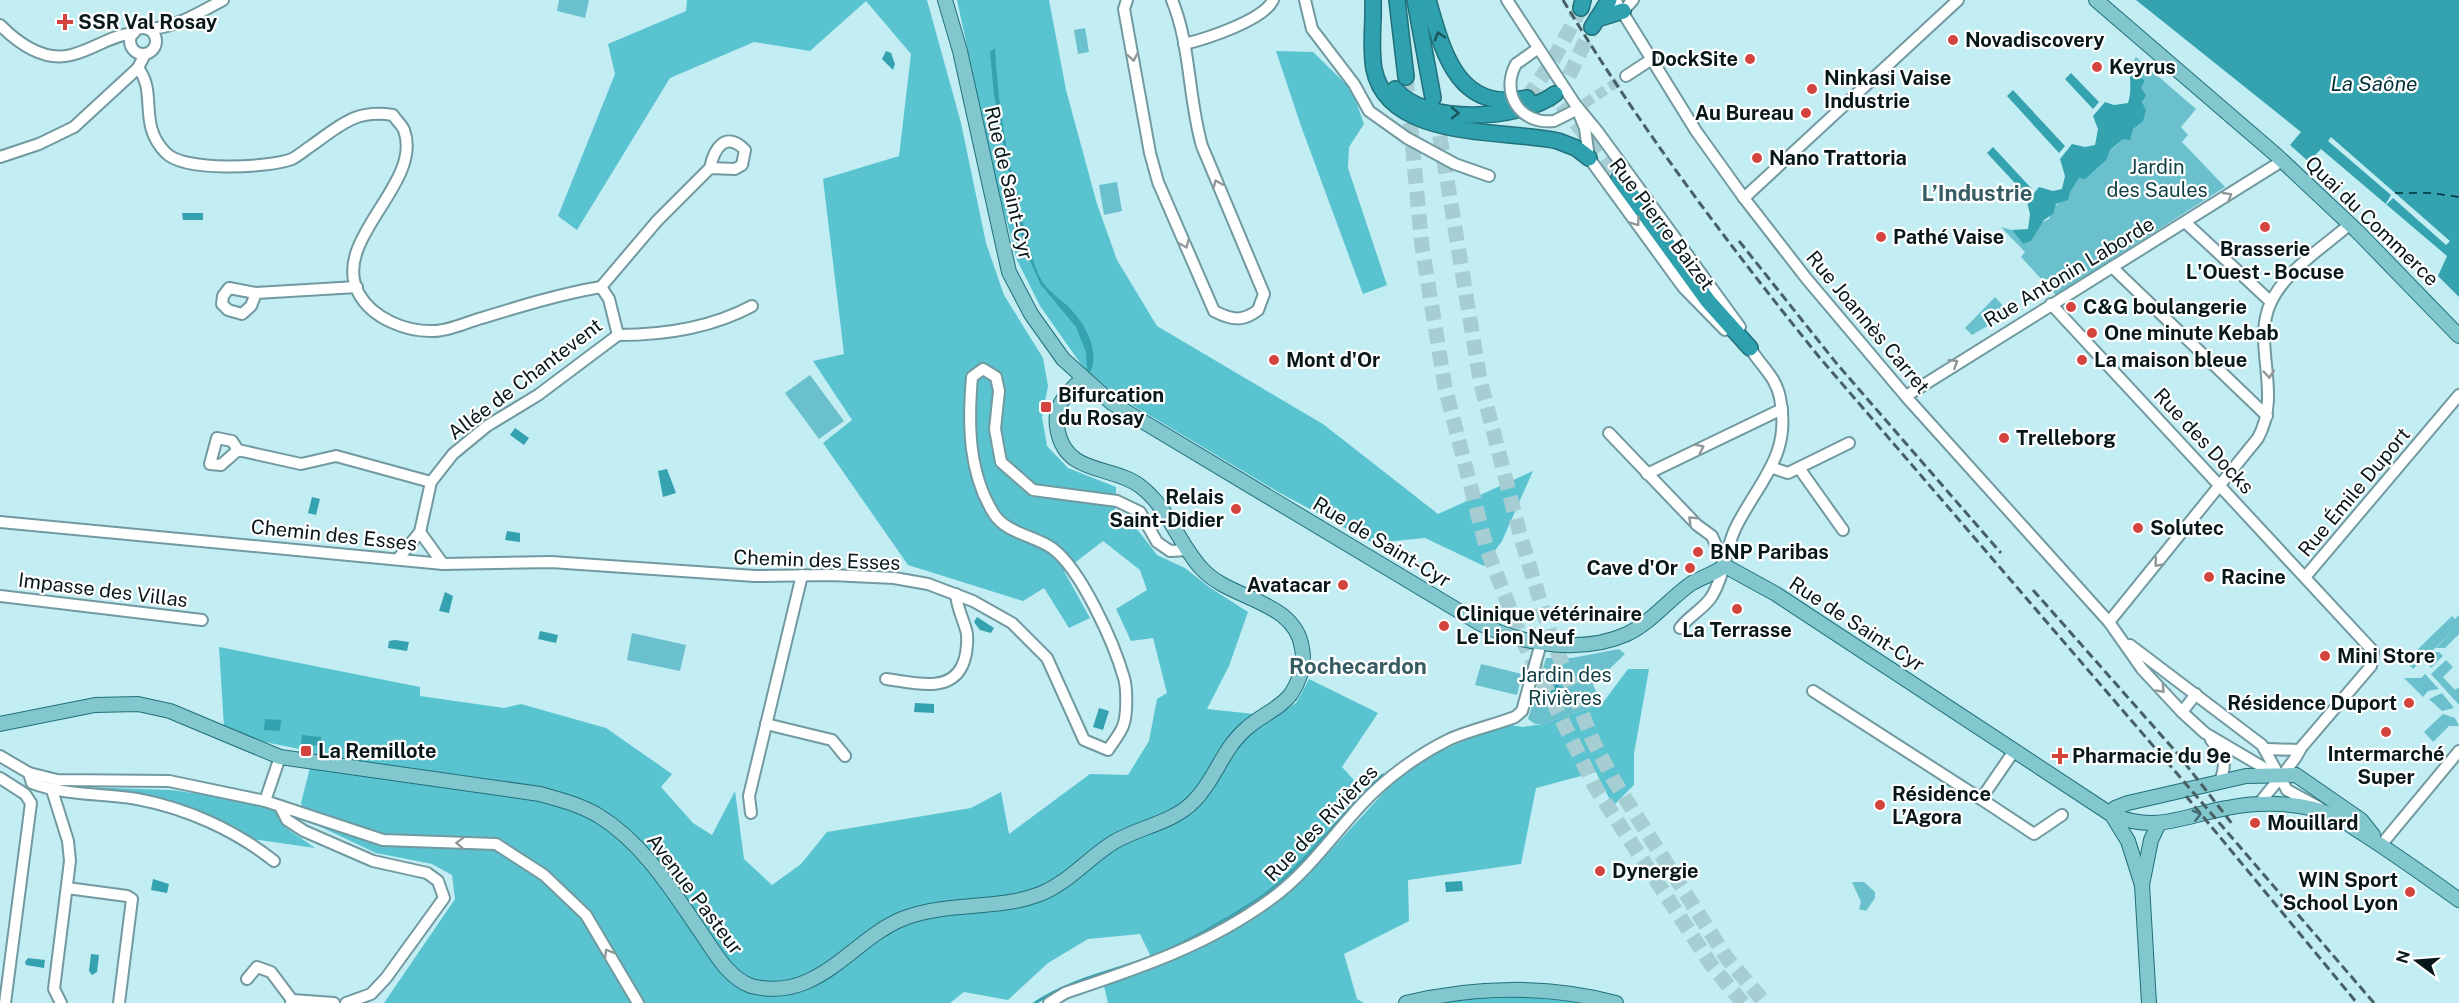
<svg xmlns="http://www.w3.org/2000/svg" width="2459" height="1003" viewBox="0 0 2459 1003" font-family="'Public Sans',sans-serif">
  <rect width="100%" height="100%" fill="#c2edf3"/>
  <g fill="#6ac1cd">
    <path d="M559,0h30l-4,18 -28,-7z"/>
    <path d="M1085,28l4,24 -11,2 -4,-24z"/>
    <path d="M2136,57l60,52 -15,18 7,8 -6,7 43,45 -169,108 -35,-38 4,-5 -24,-25 11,3 11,14c13,-5 13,-21 26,-25l4,-12 10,-6 16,-23 53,-47 11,-26 -2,-17 4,-7 -14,-16z"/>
    <path d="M1117,182l5,29 -18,4 -5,-30z"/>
    <path d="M1995,297l15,16 -38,22 -7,-7z"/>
    <path d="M810,375l34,46 -25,18 -34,-46z"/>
    <path d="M2459,615v19l-14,14h-9l17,-17 -40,38 -13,-13 7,-5h9l36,-35 3,3z"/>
    <path d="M632,633l54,12 -6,26 -53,-11z"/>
    <path d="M1619,649l6,5 -32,31 9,19 -59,20h-8l-7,-5 18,-61h26z"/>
    <path d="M2432,652h7l4,4 -12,12 -3,-4v-9z"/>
    <path d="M2446,660l7,7 -10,10 12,13 4,-3v18l-28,-31z"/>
    <path d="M1481,664l41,10 -5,21 -42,-10z"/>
    <path d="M2425,674l14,15 -11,2 -5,6 -19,-19h17z"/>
    <path d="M2442,693l12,15 -12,3 -13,-12z"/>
    <path d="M2443,714l12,4 4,8h-10l-16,16 -9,-10z"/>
    <path d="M1852,882h12l11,10v6l-9,13 -7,-2 2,-7z"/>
  </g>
  <g fill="#5ac3d0">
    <path d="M687,0h240l34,123 25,120 18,52 39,63 5,28 -6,31 5,29 21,22 48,19 -1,25 15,8 27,35 28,13 24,19 39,25 -19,54 -22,43 47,5 9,11 33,-22 13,-24 69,34 -36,54 21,23 -26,27 -33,46 -36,30 -47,31 -69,35 -12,-25 -52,5 -40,24 -40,37 -44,-8 -14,11h-566l71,-104 -3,-24 -20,-11 -56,-11 -70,-33 -5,-17 13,-51 -68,-14 -22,-11 -5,-80 201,40v9l84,12 17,-4 85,24 66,46 -11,13 32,36 19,12 23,-44 9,68 28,26 29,-21 26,-32 144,-24 30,-16 8,42 81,-60 38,1 21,-34 8,-42 10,-6 -14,-55 -22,3 -15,-32 31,-19 -7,-20 -37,-29 -39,30 26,47 -21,10 -25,-40 -21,13 -115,-36 -85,-122 29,-23 -39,-59 31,-7 -21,-175 76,-23 12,-102 -45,-53 -56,50 -56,-9 -84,36 -93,152 -19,-14 57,-142 -7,-30 78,-33z"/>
    <path d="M957,0h92l17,90 31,114 20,56 40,66 166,98 115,90 95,-43 -31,70 -18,25 -59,-28 -52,5 -93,-50 -163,-97 -34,-29 -43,-61 -23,-46 -20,-74z"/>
    <path d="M1276,51l37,1 39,38 12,34 -15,23 -1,21 39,117 -24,9 -62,-168z"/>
    <path d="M1628,669h21l-15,85v31l-21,21 -17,-34 -60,16 -15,76 -113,16 1,41 -65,33 13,45 7,4h-256l-4,-17 81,-31 39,-19 49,-34 37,-29 87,-95 42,-27 67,-27 16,3 21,-3 59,-20z"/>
    <path d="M79,787l93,3 61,9 43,11 6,15 33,23 -63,-9 -112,-43z"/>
    <path d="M1525,994l66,9h-175l6,-2z"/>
  </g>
  <g fill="#34a2af">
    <path d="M2136,0h323v297l-21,-21 9,-20 -126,-107 -12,13 -19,-17 11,-13z"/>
    <path d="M995,48c3,63 15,125 31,186 4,15 8,34 16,47 8,13 24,21 33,33 12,14 25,40 15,58l-3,-2 -1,-18 -10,-25 -35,-42 -18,-39 -29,-151 -4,-43z"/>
    <path d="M886,51l5,2 4,11 -2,6 -11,-11z"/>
    <path d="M2131,65l14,16 -4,7 5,7 -4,7 4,8 -3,11 -10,8 -3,11 -7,-1 -13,11 -4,10 -21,19 -6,-1 -9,14 -2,8 -12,4 -3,10 -9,6 -13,21 -8,3 -11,-14 16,-1 2,-15 -3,-12 12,-15 14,4 9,-2 3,-13 -5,-17 12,-15 13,3 10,-2 3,-16 -5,-13 12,-14 9,3 14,-2c5,-15 0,-26 3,-38z"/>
    <path d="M2071,73l28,29 -6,7 -28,-30z"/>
    <path d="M2013,90l52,56 -6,7 -52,-57z"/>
    <path d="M1993,147l39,42 -6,6 -39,-42z"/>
    <path d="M182,213h21v7h-20z"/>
    <path d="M515,428l14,10 -5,7 -14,-10z"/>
    <path d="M667,469l9,24 -13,4 -5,-26z"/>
    <path d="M312,497l8,2 -4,16 -8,-2z"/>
    <path d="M507,531l13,2v9l-15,-2z"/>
    <path d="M445,592l8,4 -4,17 -10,-2z"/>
    <path d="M977,617l17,11 -3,5 -11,-3 -6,-8z"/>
    <path d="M540,631l18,4 -2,8 -18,-4z"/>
    <path d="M395,640l14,2 -2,9 -19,-3 1,-7z"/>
    <path d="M1539,676l27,13v2l-26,3 -7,5 3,-5 19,-5 -1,-4 -15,-6z"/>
    <path d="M915,703l19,1v9l-20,-1z"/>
    <path d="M1099,708l10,3 -6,19 -10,-3z"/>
    <path d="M265,719l16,1 -1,11 -16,-1z"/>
    <path d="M302,735l19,2v9l-20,-2z"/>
    <path d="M153,879l16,5 -2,9 -16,-3z"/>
    <path d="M1462,881l1,10 -17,1 -1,-10z"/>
    <path d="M91,954l8,1 -2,17 -5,3 -3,-4z"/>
    <path d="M28,958l17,2 -1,8 -18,-3 -1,-3z"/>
  </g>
  <path fill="#c2edf3" d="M2331,137l119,104 -4,4 -53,-47 -9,9 7,-12 -63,-54z"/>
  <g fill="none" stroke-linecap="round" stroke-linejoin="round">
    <path stroke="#34a2af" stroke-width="3" d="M1035,1003c34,-23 76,-31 114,-45 36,-14 72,-35 105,-56 52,-34 83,-87 129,-127"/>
    <path stroke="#003339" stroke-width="1.5" stroke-dasharray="8 6" stroke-linecap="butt" d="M2395,193h37l27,4"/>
    <path stroke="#a6cdd2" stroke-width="10" stroke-dasharray="10 5" stroke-linecap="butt" d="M1572,112l54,-36"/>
    <g stroke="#a6cdd2" stroke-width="15" stroke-dasharray="15 8" stroke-linecap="butt">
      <path d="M1406,77l16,170 23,140 42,163 35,89 73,148 117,179 31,37"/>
      <path d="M1555,94l14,-18 23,-49"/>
      <path d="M1541,97l17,3 61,78"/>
      <path d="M1527,98l25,-36 29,-54"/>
      <path d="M1436,113l44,267 41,158 28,92 44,111 20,38 113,178 39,46"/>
    </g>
    <g stroke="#719aa0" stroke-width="14">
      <g id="minor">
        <path d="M1127,0l-3,9 26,144 8,29 56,129c17,9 29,11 44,-1l6,-16 -62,-148c-14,-48 -11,-100 -30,-146"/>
        <path d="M1305,0l7,29 42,55 15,27 38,27 48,26 34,12"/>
        <path d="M1507,0l68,104 23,28 142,195"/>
        <path d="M1615,0l81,131 48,67 62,80 103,122 200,222 33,47 40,43 23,21 71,42"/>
        <path d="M1623,11l10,-11"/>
        <path d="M0,25c18,18 43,37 71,30 22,-5 40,-20 63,-22"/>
        <circle cx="143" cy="41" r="13"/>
        <path d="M148,29c27,-1 51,-16 75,-29"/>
        <path d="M1184,44c22,-5 80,-24 89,-44"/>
        <path d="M1516,64l21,-15"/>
        <path d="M138,68c20,25 -1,56 28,85 18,19 102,15 126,6 6,-3 13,-9 19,-13 30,-21 44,-37 82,-31 3,5 9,10 11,15 20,54 -75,110 -45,164 14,25 48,38 75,37 15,0 33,-9 48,-13 39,-12 78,-24 119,-31l8,12 9,36 -80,60 -51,31 -34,28 -22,28 -11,50 -22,27"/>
        <path d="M1626,76l26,-17"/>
        <path d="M1580,116l5,12 4,30 94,129 42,43"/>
        <path d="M1554,121l18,-9"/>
        <path d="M0,157l39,-13 35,-17 64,-59 7,-14"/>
        <path d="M1744,198l214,-198"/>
        <path d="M2185,222l86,80"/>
        <path d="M2112,267l155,149"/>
        <path d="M601,287l56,-66 53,-53 25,1 7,-4 3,-15c-20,-20 -31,-1 -35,18"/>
        <path d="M256,293l-5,13 -9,8 -14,-4 -6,-6 1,-8 6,-8 27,5 101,-6"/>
        <path d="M2051,304l322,347 -2,15 -71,83c-2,10 -33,43 -41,55"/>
        <path d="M618,335c46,0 93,-7 134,-29"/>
        <path d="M1906,396l376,-235"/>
        <path d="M1609,433l88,92 15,11 13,30"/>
        <path d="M238,450l-17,15 -11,-1 7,-26 15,3 6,9 63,14 35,-8 95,26"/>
        <path d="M1773,468l15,5 61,-30"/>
        <path d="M1799,468l44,62"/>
        <path d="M1647,474l135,-65"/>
        <path d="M0,522l443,42 108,-2 204,14 76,-1 63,3 34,6 45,17 39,22 35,35 37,82 24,10c5,-8 14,-18 16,-27 3,-11 3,-35 0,-45 -10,-35 -43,-109 -72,-130 -17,-12 -46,-15 -58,-34 -26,-41 -26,-91 -22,-137l11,-8 13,8 3,14 -4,38 6,33 32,28 84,11 23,11 17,30 13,9 17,-1"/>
        <path d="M420,532l23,32"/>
        <path d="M2306,576l153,-181"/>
        <path d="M0,596l202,24"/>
        <path d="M2109,622l149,-184c25,-46 -7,-94 13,-136 15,-32 53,-55 79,-78"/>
        <path d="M1680,628c9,-12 26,-21 32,-32 13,-21 13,-47 24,-69 23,-46 56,-72 44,-129 -4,-23 -23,-35 -32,-54"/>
        <path d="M2130,645l132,100 25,45 33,18"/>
        <path d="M886,679c25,3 63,15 76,-13 4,-8 6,-22 5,-32 -3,-14 -10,-25 -11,-40"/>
        <path d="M1813,691l168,108 33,-48"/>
        <path d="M2182,712l14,-18"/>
        <path d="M766,724l66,16 13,16"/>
        <path d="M2211,740c12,15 17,22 9,41"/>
        <path d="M2267,749l33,1"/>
        <path d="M0,756l29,17 28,7 112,1 96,20 118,39 113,4 48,31 42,40 52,88"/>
        <path d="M29,773l3,10c34,13 69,10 105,16 49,9 98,31 137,62"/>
        <path d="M0,778l25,16 6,9 -26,200"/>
        <path d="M52,790l16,51 2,20 -16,128 7,14"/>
        <path d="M1981,799l53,35 28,-19"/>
        <path d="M265,801l15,-44"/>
        <path d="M280,806l7,14 17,11 69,30 54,12 11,8 6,17 -58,80 -15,16 -25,9"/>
        <path d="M751,813l-2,-17 53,-221"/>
        <path d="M2381,845l78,-94"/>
        <path d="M67,888l60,8 5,3 -13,104"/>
        <path d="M247,979l10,-12 14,5 21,28"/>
        <path d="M291,1003l1,-3 42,3"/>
        <path d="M1049,1003l16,-10c74,-25 142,-47 206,-94 36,-26 61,-63 91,-95 24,-26 57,-50 88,-65 20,-9 44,-14 65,-22l7,-6 19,-68"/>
      </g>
    </g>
    <g stroke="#21707a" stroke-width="16">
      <g id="major">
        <path d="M945,0l15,51 49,221 22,42 32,45 49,44 367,220c42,22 104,31 148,11 25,-12 43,-36 65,-51 11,-6 23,-10 33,-17l51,28 336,221c46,18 70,1 115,-7 34,-7 75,-6 108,8 9,4 18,12 27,17 33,21 65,44 97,67"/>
        <path d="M2096,0l179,154 82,77 102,105"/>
        <path d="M0,724l95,-19 43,-1 32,7 110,46 260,37c21,6 41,11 59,22 43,26 73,74 101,115 14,20 27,46 51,55 67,17 100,-46 151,-67 44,-18 94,-8 138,-25 28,-11 48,-36 74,-52 25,-15 59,-19 80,-41 22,-22 28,-52 53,-73 13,-12 34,-20 44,-34 9,-14 14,-30 11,-46 -7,-48 -72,-48 -100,-79 -24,-26 -33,-61 -62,-83 -28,-21 -73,-11 -82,-54 -6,-25 7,-37 24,-53"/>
        <path d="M2112,815l3,-7 13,-5 118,-27 50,-1 65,45 12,15"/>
        <path d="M2112,815l16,26 14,44 7,118"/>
        <path d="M2142,885l9,-45 7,-15"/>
        <path d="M1406,1003c68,-17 142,-18 210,0"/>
      </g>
    </g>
    <g stroke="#21707a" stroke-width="18">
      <g id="highway">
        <path d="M1373,0c1,22 -3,47 1,69 14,72 130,60 184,72l18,7 13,10"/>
        <path d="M1397,0l9,77"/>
        <path d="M1415,0l18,98"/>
        <path d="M1428,0c15,52 29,113 99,98"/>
        <path d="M1581,8l2,-8"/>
        <path d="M1597,19l12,-19"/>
        <path d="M1592,27l5,-8 26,-8"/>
        <path d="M1395,89c29,37 126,31 160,5"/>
        <path d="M1619,178l89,123 42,47"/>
      </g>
    </g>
    <use href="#minor" stroke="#fff" stroke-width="10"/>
    <use href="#major" stroke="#82c6ce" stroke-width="14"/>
    <use href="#highway" stroke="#2ea0ae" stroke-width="15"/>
    <g stroke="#476064" stroke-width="3" stroke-dasharray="9 4.5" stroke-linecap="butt">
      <path d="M1563,0c76,126 164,243 257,358l554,645"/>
      <path d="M1739,241l98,123 164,189"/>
      <path d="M2033,590l144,163 56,72"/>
      <path d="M2186,796l171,207"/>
    </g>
    <g stroke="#719aa0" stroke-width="14" stroke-linecap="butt">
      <path id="minor-bridge" d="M1516,64c-16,29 4,61 38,57"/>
    </g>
    <use href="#minor-bridge" stroke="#fff" stroke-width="10"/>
  </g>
  <defs><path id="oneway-chevron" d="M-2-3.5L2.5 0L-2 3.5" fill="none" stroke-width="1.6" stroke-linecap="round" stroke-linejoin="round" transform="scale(1.5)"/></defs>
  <g stroke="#19555d">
    <use href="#oneway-chevron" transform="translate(1439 36) rotate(-108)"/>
    <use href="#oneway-chevron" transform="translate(1455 113) rotate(1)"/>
  </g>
  <g stroke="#909798">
    <use href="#oneway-chevron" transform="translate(1133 57) rotate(80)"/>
    <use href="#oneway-chevron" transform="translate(1217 184) rotate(-113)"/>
    <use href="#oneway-chevron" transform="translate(2228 196) rotate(-31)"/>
    <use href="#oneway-chevron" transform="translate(1636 222) rotate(55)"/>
    <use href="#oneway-chevron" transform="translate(1185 244) rotate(67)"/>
    <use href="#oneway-chevron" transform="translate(1954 363) rotate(-32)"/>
    <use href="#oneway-chevron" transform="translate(2269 374) rotate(85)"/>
    <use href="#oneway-chevron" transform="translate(1700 448) rotate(-26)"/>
    <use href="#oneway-chevron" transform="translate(1692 520) rotate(-136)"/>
    <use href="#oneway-chevron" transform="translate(2158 563) rotate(130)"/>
    <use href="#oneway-chevron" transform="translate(2161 689) rotate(47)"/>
    <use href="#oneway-chevron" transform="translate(460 843) rotate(-178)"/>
    <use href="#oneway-chevron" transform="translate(608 953) rotate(-120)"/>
  </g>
  <use stroke="#456f74" href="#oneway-chevron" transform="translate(2197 815) rotate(-14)"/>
  <g fill="#d2443d" stroke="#fff" stroke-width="2">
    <path d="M62 13h6v6h6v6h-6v6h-6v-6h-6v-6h6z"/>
    <circle cx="1953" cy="40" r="6"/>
    <circle cx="1750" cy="59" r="6"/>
    <circle cx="2097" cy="67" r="6"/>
    <circle cx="1812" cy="89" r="6"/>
    <circle cx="1806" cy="113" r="6"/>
    <circle cx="1757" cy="158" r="6"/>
    <circle cx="2265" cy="227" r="6"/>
    <circle cx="1881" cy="237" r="6"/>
    <circle cx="2071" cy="307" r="6"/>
    <circle cx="2092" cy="333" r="6"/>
    <circle cx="1274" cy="360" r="6"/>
    <circle cx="2082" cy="360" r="6"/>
    <rect x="1040" y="401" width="12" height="12" rx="3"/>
    <circle cx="2004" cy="438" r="6"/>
    <circle cx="1236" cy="509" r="6"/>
    <circle cx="2138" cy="528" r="6"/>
    <circle cx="1698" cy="552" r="6"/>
    <circle cx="1690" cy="568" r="6"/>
    <circle cx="2209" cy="577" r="6"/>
    <circle cx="1343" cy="585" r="6"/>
    <circle cx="1737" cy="609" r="6"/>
    <circle cx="1444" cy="626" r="6"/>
    <circle cx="2325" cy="656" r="6"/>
    <circle cx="2409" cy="703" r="6"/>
    <circle cx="2386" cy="732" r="6"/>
    <rect x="300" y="745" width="12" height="12" rx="3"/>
    <path d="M2057 747h6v6h6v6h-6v6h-6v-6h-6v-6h6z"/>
    <circle cx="1880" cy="805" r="6"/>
    <circle cx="2255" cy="823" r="6"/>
    <circle cx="1600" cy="871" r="6"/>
    <circle cx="2410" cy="892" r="6"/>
  </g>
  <g text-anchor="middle" stroke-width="4.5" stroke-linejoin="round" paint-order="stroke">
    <g font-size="20" font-weight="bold" fill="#08181a" stroke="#fff" text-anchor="start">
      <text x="78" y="29">SSR Val Rosay</text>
      <text x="1965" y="47">Novadiscovery</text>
      <text x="1738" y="66" text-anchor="end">DockSite</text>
      <text x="2109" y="74">Keyrus</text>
      <text x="1824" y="85">Ninkasi Vaise<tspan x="1824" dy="23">Industrie</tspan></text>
      <text x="1794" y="120" text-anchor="end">Au Bureau</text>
      <text x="1769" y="165">Nano Trattoria</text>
      <text x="1893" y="244">Pathé Vaise</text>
      <text x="2265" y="256" text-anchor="middle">Brasserie<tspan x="2265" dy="23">L'Ouest - Bocuse</tspan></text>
      <text x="2083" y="314">C&amp;G boulangerie</text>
      <text x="2104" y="340">One minute Kebab</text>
      <text x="1286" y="367">Mont d'Or</text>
      <text x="2094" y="367">La maison bleue</text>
      <text x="1058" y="402">Bifurcation<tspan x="1058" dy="23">du Rosay</tspan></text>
      <text x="2016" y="445">Trelleborg</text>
      <text x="1224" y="504" text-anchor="end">Relais<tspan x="1224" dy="23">Saint-Didier</tspan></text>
      <text x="2150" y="535">Solutec</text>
      <text x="1710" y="559">BNP Paribas</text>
      <text x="1678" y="575" text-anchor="end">Cave d'Or</text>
      <text x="2221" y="584">Racine</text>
      <text x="1331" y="592" text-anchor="end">Avatacar</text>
      <text x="1456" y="621">Clinique vétérinaire<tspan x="1456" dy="23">Le Lion Neuf</tspan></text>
      <text x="1737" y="637" text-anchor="middle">La Terrasse</text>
      <text x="2337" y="663">Mini Store</text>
      <text x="2397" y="710" text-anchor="end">Résidence Duport</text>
      <text x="318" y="758">La Remillote</text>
      <text x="2386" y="761" text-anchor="middle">Intermarché<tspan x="2386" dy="23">Super</tspan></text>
      <text x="2072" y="763">Pharmacie du 9e</text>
      <text x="1892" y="801">Résidence<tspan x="1892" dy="23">L’Agora</tspan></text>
      <text x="2267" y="830">Mouillard</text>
      <text x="1612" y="878">Dynergie</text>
      <text x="2398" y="887" text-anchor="end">WIN Sport<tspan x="2398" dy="23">School Lyon</tspan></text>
    </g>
    <g font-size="20" fill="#0d3f45" stroke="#fff">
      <text x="2157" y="174">Jardin<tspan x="2157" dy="23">des Saules</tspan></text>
      <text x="1565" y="682">Jardin des<tspan x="1565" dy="23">Rivières</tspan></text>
    </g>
    <g font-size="20" fill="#08181a" stroke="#fff">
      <text transform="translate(1009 183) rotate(77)" y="7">Rue de Saint-Cyr</text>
      <text transform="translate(2372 221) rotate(44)" y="7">Quai du Commerce</text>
      <text transform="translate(1662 224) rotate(53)" y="7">Rue Pierre Baizet</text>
      <text transform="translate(2069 272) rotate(-31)" y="7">Rue Antonin Laborde</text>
      <text transform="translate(1868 322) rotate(50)" y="7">Rue Joannès Carret</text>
      <text transform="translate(525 379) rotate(-37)" y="7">Allée de Chantevent</text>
      <text transform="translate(2204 441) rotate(47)" y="7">Rue des Docks</text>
      <text transform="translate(2354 492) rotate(-50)" y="7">Rue Émile Duport</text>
      <text transform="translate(334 535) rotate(6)" y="7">Chemin des Esses</text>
      <text transform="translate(1382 542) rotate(31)" y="7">Rue de Saint-Cyr</text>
      <text transform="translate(817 560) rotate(2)" y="7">Chemin des Esses</text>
      <text transform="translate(103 590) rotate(7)" y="7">Impasse des Villas</text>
      <text transform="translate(1857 624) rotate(33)" y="7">Rue de Saint-Cyr</text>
      <text transform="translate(1321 823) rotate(-46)" y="7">Rue des Rivières</text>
      <text transform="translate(695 894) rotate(53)" y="7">Avenue Pasteur</text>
    </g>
    <g font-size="21" font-style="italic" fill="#003339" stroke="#fff">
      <text x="2374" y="91">La Saône</text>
    </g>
    <g font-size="22" font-weight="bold" fill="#355c62" stroke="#fff">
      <text x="1977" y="201">L’Industrie</text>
      <text x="1358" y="674">Rochecardon</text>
    </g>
  </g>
  <g transform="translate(2417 961) rotate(286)" stroke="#ffffff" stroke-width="4.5" paint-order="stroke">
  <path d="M0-4.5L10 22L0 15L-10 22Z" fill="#08181a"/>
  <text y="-9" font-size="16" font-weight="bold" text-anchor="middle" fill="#08181a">N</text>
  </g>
</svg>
